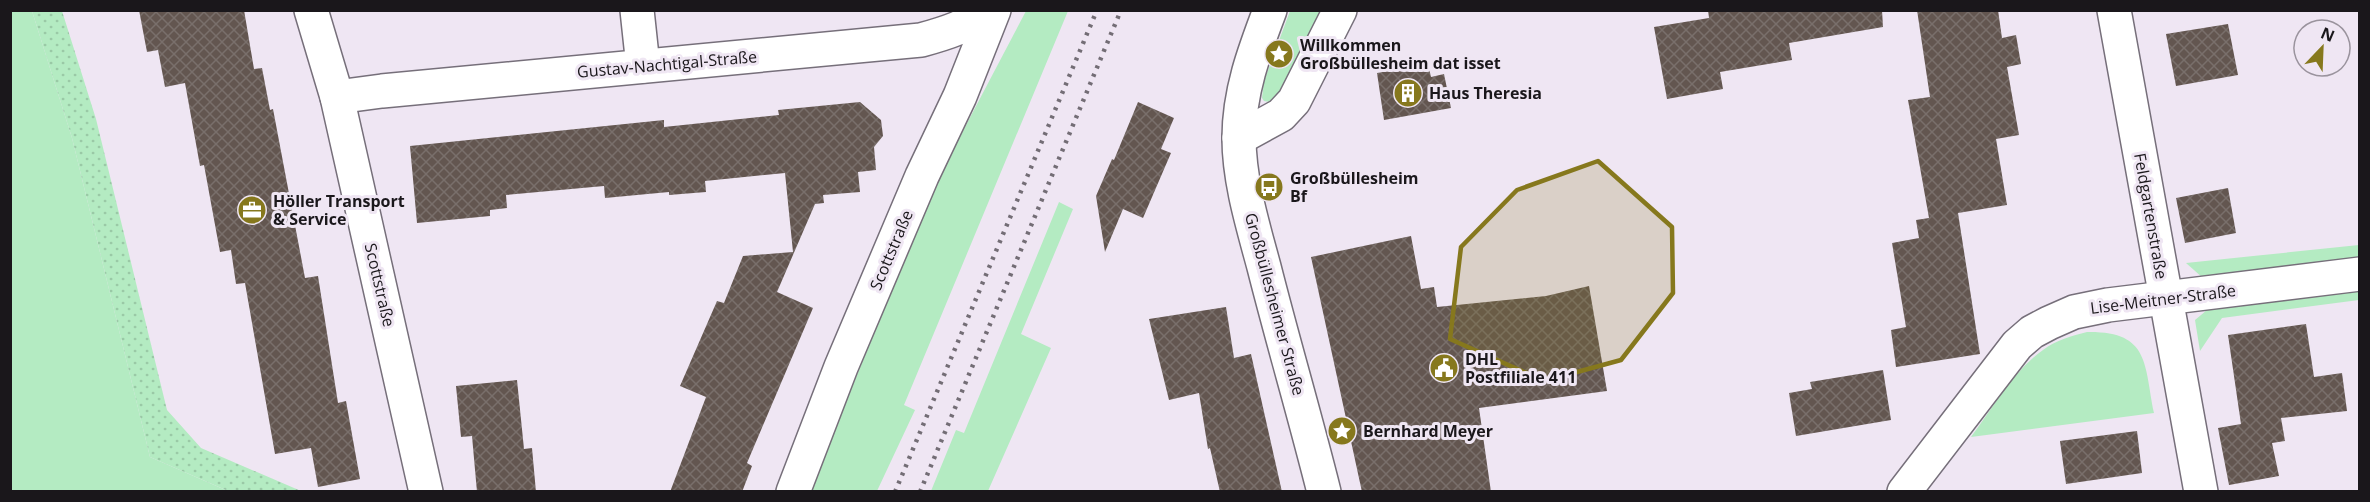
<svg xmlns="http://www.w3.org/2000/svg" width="2370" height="502" viewBox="0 0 2370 502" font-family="'Open Sans',sans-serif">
  <defs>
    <pattern id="garden-dots" width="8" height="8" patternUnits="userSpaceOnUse" patternTransform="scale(1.5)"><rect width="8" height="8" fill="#b4ebc2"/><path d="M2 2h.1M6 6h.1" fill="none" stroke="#9ac9a6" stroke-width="1.8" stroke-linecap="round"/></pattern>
    <pattern id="building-cross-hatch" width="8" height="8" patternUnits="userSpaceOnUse" patternTransform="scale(1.5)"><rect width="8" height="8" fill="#635650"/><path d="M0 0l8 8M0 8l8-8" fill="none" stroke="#796f6b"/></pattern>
  </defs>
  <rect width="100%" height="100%" fill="#efe6f3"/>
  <g fill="#b4ebc2">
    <path d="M10,11h22l40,127 78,319 78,34h-217z"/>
    <path d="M1026,11h42l-164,394 11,5 -38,81 -68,1 126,-308z"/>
    <path d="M1290,11h37l-37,73 -16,19 -10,-2 -2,-3 2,-17z"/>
    <path d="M1059,202l14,7 -52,125 30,14 -63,143h-57l25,-61 8,3z"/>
    <path d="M2359,245v17l-156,16 -17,-15z"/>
    <path d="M2359,288v12l-137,18 -22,33 -5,-31 12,-10 12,-4z"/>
    <path d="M2087,332c63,-1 57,32 67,81l-183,24c22,-29 42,-66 72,-87 13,-10 29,-14 44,-18z"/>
  </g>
  <path fill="url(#garden-dots)" d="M32,11h30l34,108 71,291 34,38 100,43h-73l-78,-34 -78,-319z"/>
  <g fill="url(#building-cross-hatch)">
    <path d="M139,10h105l10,59 8,-1 8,42 3,-1 32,169 13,-2 20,127 8,-2 14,78 -42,8 -7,-39 -36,6 -30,-171 -9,1 -5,-34 -11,2 -16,-87 -4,1 -15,-83 -20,4 -7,-37 -11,2z"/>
    <path d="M1708,10h174l1,17 -94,16 3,17 -72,12 3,17 -56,10 -13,-72 55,-9z"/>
    <path d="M1917,10h81l4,28 14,-3 5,29 -14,3 12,68 -23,4 11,66 -49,8 22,141 -84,13 -5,-37 15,-3 -14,-84 27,-5 -3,-18 13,-2 -21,-118 22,-3z"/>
    <path d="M2228,24l10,51 -62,11 -10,-52z"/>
    <path d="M1428,64l3,13 13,-3 7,34 -67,12 -7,-47z"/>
    <path d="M860,102l21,18 2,16 -9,11 2,23 -18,2 2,20 -37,3 1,8 -9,1 -38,88 36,16 -66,155 5,3 -10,26h-72l36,-95 -26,-11 37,-85 7,2 19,-47 50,-4 -8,-79 -80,8 1,11 -37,3v-3l-64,6 -1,-12 -98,9 1,13 -17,2v6l-73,7 -7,-77 254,-26v7l115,-12 -1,-5z"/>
    <path d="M1138,102l36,16 -13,31 10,4 -28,65 -20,-9 -18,43 -9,-56 16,-37 2,1z"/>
    <path d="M2228,188l8,45 -51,10 -9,-45z"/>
    <path d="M1411,236l10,53 13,-2 3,20 109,-11 43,-10 18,105 -128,17 12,84h-129l-51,-235z"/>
    <path d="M1226,307l8,51 17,-4 31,138h-62l-10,-44 -2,1 -9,-56 -30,7 -20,-81z"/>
    <path d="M2306,324l8,53 28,-4 5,38 -66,7 4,23 -13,2 7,33 -50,9 -11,-57 23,-4 -13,-89z"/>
    <path d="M1883,370l8,50 -95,16 -7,-43 23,-4 -2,-7z"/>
    <path d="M517,380l7,69 8,-1 4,44h-59l-5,-56 -11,1 -5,-51z"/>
    <path d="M2137,431l5,42 -76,11 -6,-43z"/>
  </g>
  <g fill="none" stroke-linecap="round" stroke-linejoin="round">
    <g stroke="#766f7a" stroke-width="36">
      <g id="minor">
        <path d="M311,10l26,87 89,395"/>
        <path d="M637,10l6,56"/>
        <path d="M1270,10c-16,42 -31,82 -31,128 0,43 14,88 25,129 19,75 41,149 60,225"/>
        <path d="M2114,10l87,482"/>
        <path d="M337,97l45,-6 539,-51c26,-7 47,-14 69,-30"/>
        <path d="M1239,138l42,-23 13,-14 46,-91"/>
        <path d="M793,492l48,-125 81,-191 38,-80 34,-86"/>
        <path d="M1904,492l113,-147 15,-13 17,-9 25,-11 34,-7 252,-31"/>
      </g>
    </g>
    <use href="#minor" stroke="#fff" stroke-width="33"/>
    <g stroke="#736d75" stroke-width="4.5" stroke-dasharray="3 6" stroke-linecap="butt">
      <path d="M895,492l202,-482"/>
      <path d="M920,492l201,-482"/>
    </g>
  </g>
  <path fill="#86781d" fill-opacity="0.2" stroke="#86781d" stroke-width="4.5" stroke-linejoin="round" d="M1598,161l74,66 1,66 -52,67 -77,21 -94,-42 11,-92 56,-57z"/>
  <defs>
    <g id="sight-disc" transform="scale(1.5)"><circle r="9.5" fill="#86781d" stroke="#efe6f3"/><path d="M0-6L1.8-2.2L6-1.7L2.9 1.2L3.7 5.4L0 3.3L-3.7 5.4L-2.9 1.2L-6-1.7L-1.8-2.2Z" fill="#fff"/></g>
    <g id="building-disc" transform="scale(1.5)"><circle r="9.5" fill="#86781d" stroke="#efe6f3"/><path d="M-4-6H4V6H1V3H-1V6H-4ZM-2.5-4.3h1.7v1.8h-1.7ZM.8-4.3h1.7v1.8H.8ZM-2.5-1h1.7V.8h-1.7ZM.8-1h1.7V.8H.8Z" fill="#fff"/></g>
    <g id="bus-disc" transform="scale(1.5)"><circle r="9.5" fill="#86781d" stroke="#efe6f3"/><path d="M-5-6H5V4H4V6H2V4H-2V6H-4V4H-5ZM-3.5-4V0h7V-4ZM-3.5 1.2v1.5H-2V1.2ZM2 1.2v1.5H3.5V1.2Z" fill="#fff"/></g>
    <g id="office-disc" transform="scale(1.5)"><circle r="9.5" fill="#86781d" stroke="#efe6f3"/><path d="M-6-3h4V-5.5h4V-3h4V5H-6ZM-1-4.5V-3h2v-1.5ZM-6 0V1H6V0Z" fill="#fff"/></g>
    <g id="civic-disc" transform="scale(1.5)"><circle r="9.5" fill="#86781d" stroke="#efe6f3"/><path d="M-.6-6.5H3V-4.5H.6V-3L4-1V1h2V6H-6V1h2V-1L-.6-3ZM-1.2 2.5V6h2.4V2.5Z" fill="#fff"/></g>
  </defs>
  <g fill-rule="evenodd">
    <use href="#sight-disc" x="1279" y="54"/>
    <use href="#building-disc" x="1408" y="93"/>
    <use href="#bus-disc" x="1269" y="187"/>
    <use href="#office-disc" x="252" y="210"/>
    <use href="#civic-disc" x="1444" y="368"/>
    <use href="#sight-disc" x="1342" y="431"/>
  </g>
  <g text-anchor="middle" stroke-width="6" stroke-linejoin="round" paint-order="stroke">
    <g font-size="16" font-weight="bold" fill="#1a171b" stroke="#efe6f3" text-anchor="start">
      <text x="1300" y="51">Willkommen<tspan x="1300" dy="18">Großbüllesheim dat isset</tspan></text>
      <text x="1429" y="99">Haus Theresia</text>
      <text x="1290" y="184">Großbüllesheim<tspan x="1290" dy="18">Bf</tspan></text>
      <text x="273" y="207">Höller Transport<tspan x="273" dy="18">&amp; Service</tspan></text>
      <text x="1465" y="365">DHL<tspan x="1465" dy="18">Postfiliale 411</tspan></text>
      <text x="1363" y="437">Bernhard Meyer</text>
    </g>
    <g font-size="16" fill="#1a171b" stroke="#efe6f3">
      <text transform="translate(667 64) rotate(-5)" y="6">Gustav-Nachtigal-Straße</text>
      <text transform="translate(2151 216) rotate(80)" y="6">Feldgartenstraße</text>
      <text transform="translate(891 250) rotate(-67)" y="6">Scottstraße</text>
      <text transform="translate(380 285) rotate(77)" y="6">Scottstraße</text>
      <text transform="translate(2163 299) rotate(-7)" y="6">Lise-Meitner-Straße</text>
      <text transform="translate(1275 304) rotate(75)" y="6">Großbüllesheimer Straße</text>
    </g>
  </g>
  <rect width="2370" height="502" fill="none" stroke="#1a171b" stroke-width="24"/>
  <g transform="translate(2322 48) rotate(23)"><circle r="28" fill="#efe6f3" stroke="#9a939d" stroke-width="1.5"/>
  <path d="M0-4.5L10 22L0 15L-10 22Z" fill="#86781d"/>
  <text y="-9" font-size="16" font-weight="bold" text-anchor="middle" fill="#1a171b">N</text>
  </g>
</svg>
